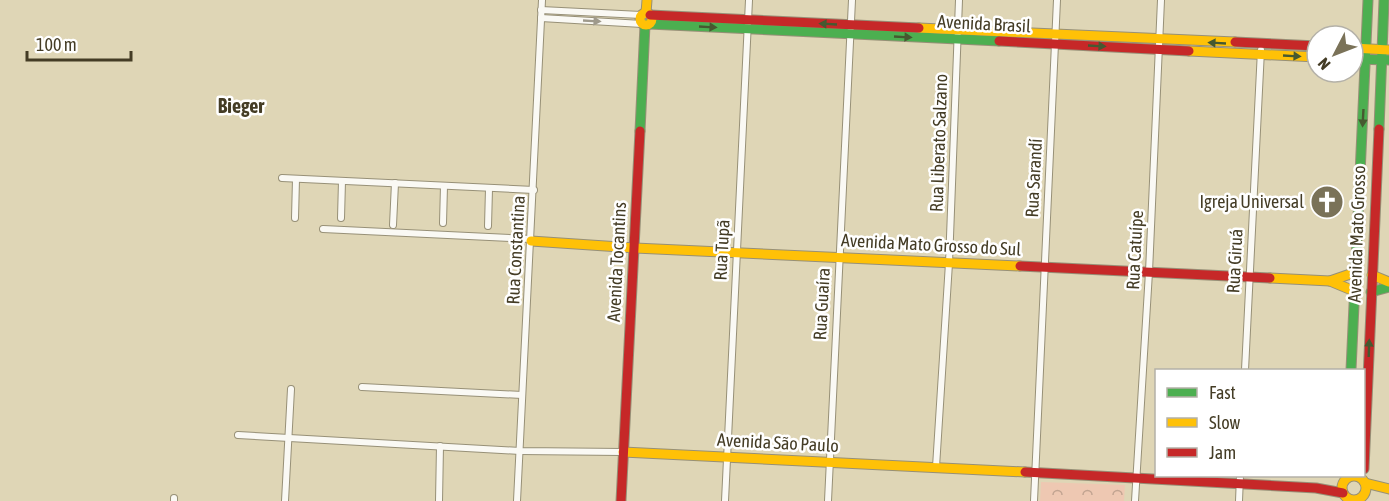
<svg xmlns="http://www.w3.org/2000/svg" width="1389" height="501" viewBox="0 0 1389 501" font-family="'Asap Condensed',sans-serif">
  <defs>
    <pattern id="park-crowns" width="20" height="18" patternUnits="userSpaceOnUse" patternTransform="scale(1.5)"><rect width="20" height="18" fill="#eec8b2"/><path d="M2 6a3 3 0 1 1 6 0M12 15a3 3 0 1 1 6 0" fill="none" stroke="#c2a491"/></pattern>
  </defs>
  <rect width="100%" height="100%" fill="#dfd6b6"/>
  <path fill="url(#park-crowns)" d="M1041,482l84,3 -1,16h-84z"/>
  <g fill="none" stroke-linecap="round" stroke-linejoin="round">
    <g stroke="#979077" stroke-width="8">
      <g id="street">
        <path d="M541,10l100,5"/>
        <path d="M541,18l101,6"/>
        <path d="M282,178l252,12"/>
        <path d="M295,218l1,-39"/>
        <path d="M341,218l1,-37"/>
        <path d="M443,223l1,-37"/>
        <path d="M393,225l2,-42"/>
        <path d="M488,226l1,-37"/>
        <path d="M323,229l208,10"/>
        <path d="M1245,370l16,-320"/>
        <path d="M362,387l160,8"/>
        <path d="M238,435l282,16 103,1"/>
        <path d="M936,467l13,-204 10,-263"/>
        <path d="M174,501v-3"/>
        <path d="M285,501l6,-112"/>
        <path d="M439,501l1,-55"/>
        <path d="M517,501l25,-501"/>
        <path d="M725,501l24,-501"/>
        <path d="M828,501l24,-501"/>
        <path d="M1034,501l23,-501"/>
        <path d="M1135,501l14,-229 12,-272"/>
        <path d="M1239,501l1,-25"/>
      </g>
    </g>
    <g stroke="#979077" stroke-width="11">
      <g id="fast">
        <path d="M649,24l350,17"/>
        <path d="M1353,59l36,1"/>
        <path d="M1379,129l5,-129"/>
        <path d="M640,131l5,-106"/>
        <path d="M1371,292l18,-5"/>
        <path d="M1351,370l17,-370"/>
      </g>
    </g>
    <g stroke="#979077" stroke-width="11">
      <g id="slow">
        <circle cx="646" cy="19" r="6"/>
        <path d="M646,13l1,-13"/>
        <path d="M919,28l316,14"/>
        <path d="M1353,48l36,2"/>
        <path d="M1189,51l128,6"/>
        <path d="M531,241l104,7 385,18"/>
        <path d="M1372,275l17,7"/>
        <path d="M1270,278l60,3 24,10"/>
        <path d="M1330,281l26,-9"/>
        <path d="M623,452l402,20"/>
        <circle cx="1354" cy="488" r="12"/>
        <path d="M1365,483l24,6"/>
      </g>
    </g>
    <g stroke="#979077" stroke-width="11">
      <g id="jam">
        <path d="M650,15l269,13"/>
        <path d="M999,41l190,10"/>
        <path d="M1235,42l82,4"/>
        <path d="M1020,266l250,12"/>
        <path d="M1364,469l15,-340"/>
        <path d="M1025,472l291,16 27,5"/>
        <path d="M621,501l19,-370"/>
      </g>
    </g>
    <use href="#street" stroke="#faf9f4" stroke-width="6"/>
    <use href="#fast" stroke="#4caf50" stroke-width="9"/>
    <use href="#slow" stroke="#ffc107" stroke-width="9"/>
    <use href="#jam" stroke="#c62828" stroke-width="9"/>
  </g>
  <defs><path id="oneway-solid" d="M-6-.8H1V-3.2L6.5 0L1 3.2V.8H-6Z" transform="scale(1.5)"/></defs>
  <use fill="#9f9a8c" href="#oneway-solid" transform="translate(592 21) rotate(3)"/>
  <g fill="#465930">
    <use href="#oneway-solid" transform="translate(828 24) rotate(-177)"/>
    <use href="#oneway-solid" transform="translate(708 27) rotate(3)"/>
    <use href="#oneway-solid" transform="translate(903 37) rotate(3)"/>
    <use href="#oneway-solid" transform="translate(1217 43) rotate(-177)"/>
    <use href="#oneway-solid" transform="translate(1097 46) rotate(3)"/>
    <use href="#oneway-solid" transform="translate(1292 56) rotate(3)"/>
    <use href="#oneway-solid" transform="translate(1363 118) rotate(93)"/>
    <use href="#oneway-solid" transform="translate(1369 348) rotate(-88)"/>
  </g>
  <defs>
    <g id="church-disc" transform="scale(1.725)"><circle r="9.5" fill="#7a7258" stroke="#fff"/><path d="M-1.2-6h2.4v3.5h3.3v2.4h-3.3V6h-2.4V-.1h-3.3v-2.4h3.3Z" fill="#fff"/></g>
  </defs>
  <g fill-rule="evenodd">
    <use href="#church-disc" x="1327" y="202"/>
  </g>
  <g text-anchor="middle" stroke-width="5" stroke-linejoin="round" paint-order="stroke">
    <g font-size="18" fill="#443c25" stroke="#fff">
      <text transform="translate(984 24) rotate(3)" y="6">Avenida Brasil</text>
      <text transform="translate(939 143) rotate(-88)" y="6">Rua Liberato Salzano</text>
      <text transform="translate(1034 178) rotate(-87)" y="6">Rua Sarandí</text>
      <text transform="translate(1357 234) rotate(-88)" y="6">Avenida Mato Grosso</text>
      <text transform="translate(931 245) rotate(3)" y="6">Avenida Mato Grosso do Sul</text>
      <text transform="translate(516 250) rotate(-87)" y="6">Rua Constantina</text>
      <text transform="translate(722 250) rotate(-87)" y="6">Rua Tupã</text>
      <text transform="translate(1135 250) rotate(-87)" y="6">Rua Catuípe</text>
      <text transform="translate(1235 261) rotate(-87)" y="6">Rua Giruá</text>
      <text transform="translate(617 262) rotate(-87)" y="6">Avenida Tocantins</text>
      <text transform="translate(822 304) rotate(-87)" y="6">Rua Guaíra</text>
      <text transform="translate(778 443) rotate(3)" y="6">Avenida São Paulo</text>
    </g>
    <g font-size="18" fill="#443c25" stroke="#fff" text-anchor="end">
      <text x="1304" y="208">Igreja Universal</text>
    </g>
    <g font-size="20" font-weight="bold" fill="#443c25" stroke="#fff">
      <text x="241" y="113">Bieger</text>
    </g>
  </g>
  <rect x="1155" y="369" width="210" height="108" fill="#ffffff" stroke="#b4b1a8" stroke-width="1.5"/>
  <rect x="1167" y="388" width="30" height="9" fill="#4caf50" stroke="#b4b1a8" stroke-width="1.5"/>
  <text x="1209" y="399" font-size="18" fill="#443c25">Fast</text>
  <rect x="1167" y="418" width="30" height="9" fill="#ffc107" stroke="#b4b1a8" stroke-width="1.5"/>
  <text x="1209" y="429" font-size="18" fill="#443c25">Slow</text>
  <rect x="1167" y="448" width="30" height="9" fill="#c62828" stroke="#b4b1a8" stroke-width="1.5"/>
  <text x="1209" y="459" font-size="18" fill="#443c25">Jam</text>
  <g transform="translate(1335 54) rotate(228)"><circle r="28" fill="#ffffff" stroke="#b4b1a8" stroke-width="1.5"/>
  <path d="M0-4.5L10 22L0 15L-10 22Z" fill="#7a7258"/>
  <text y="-9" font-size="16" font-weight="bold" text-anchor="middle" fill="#443c25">N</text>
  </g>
  <path d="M27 51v9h104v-9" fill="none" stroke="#443c25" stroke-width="3"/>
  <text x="36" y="51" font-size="18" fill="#443c25" stroke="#ffffff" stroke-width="4.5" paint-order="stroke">100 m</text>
</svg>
